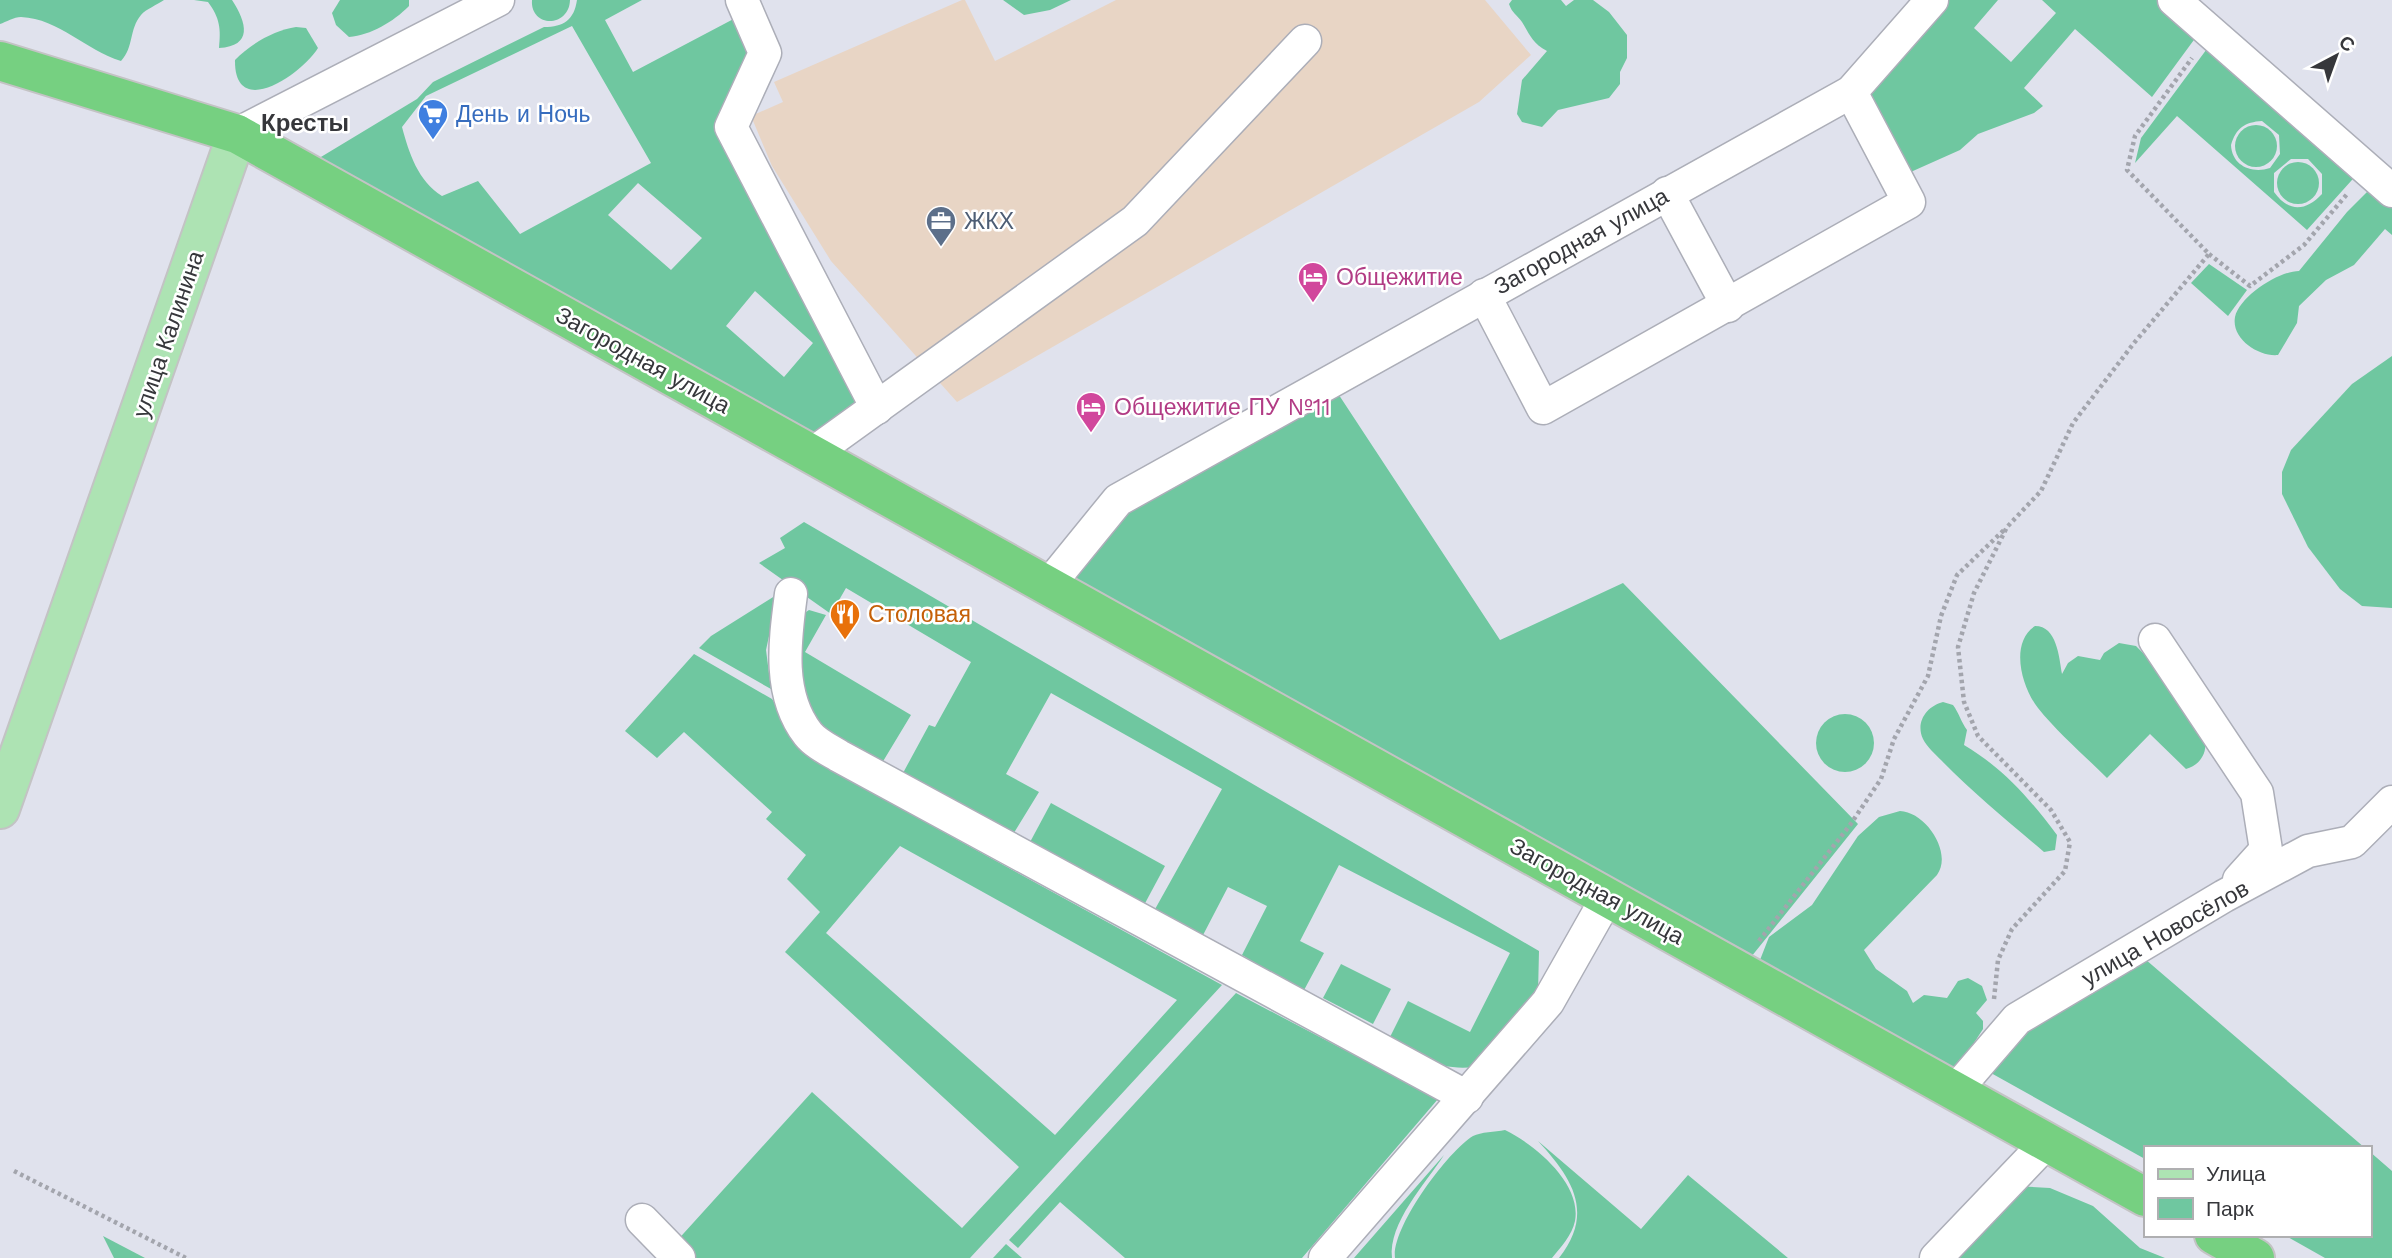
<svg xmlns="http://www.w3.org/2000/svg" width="2392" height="1258" viewBox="0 0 2392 1258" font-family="'Work Sans',sans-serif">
  <rect width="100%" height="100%" fill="#e0e2ed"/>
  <path fill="#e8d5c5" d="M962,0h3l30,61 121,-61h369l46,55 -52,47 -522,300 -126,-141 -59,-95 -21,-50 32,-14 -9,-20z"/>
  <g fill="#6fc7a0" fill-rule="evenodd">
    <path d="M0,0h164c-7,5 -18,9 -23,15 -12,14 -7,32 -20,46 -36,-11 -61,-42 -100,-44 -7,0 -15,5 -21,7z"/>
    <path d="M194,0h38c15,23 21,46 -13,48 2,-19 1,-30 -11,-46z"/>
    <path d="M340,0h69v6c-16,16 -38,29 -60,31l-13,-12 -4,-12z"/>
    <path d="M532,0h38c-1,28 -40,28 -38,0z"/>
    <path d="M577,0h65l-37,20 28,52 110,-58 15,38 -32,72 143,282 -57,42 -506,-282 111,-67 16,-17 111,-55c20,0 30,-7 33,-27zM572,26l79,137 -131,71 -42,-53 -36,15c-24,-15 -33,-43 -40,-69l24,-31zM638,183l64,55 -31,32 -63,-55zM755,291l58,52 -29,34 -58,-51z"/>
    <path d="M1003,0h68l-21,10 -26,5z"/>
    <path d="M1512,0h49l5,6 8,-6h19l16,12 18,23v23l-7,14v12l-11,14 -51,12 -16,17 -20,-5 -5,-8 5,-34 25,-29c-15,-8 -17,-16 -25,-29 -5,-7 -10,-9 -13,-18z"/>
    <path d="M1941,0h57l-24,28 37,34 45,-49 -14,-13h120l37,33 -47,64 -77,-68 -51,59 19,18 -9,7 -56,21 -18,16 -56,25 -44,-82z"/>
    <path d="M296,27l10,1 12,20c-16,26 -84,73 -83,12 15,-16 40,-30 61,-33z"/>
    <path d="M2212,42l148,129 -53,59 -130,-114 -42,47 6,-25zM2262,121l17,14 1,19 -10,14c-18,6 -38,-2 -39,-23 5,-17 14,-23 31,-24zM2291,159h17l14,15v20c-16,17 -33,19 -48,-2v-19z"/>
    <circle cx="2256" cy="146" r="21"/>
    <circle cx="2298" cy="183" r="21"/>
    <path d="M2374,185l18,18v32l-7,-6 -31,36 -28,15 -27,26 -2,17 -19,32c-19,2 -47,-16 -43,-38 5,-21 44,-46 64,-46l48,-59z"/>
    <path d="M2209,264l38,26 -19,26 -37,-33z"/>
    <path d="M2392,356v252l-30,-2 -22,-17 -32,-42 -26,-53v-22l9,-22 61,-66z"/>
    <path d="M1335,389l165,251 123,-57 235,241 -115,143 -685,-382 63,-80z"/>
    <path d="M804,522l735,429 -1,42 -64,74c-33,4 -57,-10 -85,-28l19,-38 62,31 40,-79 -171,-88 -39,76 24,12 -21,39 -61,-37 25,-49 -39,-19 -26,50 -48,-26 68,-122 -171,-96 -45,81 33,18 -27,44 -109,-63 26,-48 6,2 36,-65 -125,-74 -15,26 -72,-51 26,-15 -5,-10z"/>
    <path d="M778,594l-12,56 5,39 -72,-41 12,-12z"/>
    <path d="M809,610l17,5 -21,37 106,63 -29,48 -63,-36 -22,-46 6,-67z"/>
    <path d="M2035,626c22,0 24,31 27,48l6,-11 10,-7 22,4 4,-7 15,-10 17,3 11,11 58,85c2,13 -7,24 -19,27l-36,-35 -43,44c-23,-23 -49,-45 -69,-70 -16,-20 -29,-65 -3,-82z"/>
    <path d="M694,654l78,45 42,62 408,224 -252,273h-281l-15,-14 138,-152 150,136 57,-61 -234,-215 35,-40 -33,-33 19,-24 -40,-36 6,-7 -88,-80 -27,26 -32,-27zM900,846l277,154 -122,135 -229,-202z"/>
    <path d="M1943,702l10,3c6,8 8,17 14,25l-3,15c39,23 66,54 93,90l-2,15 -11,2c-35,-30 -71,-59 -103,-92 -6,-6 -14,-13 -18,-21 -8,-17 4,-33 20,-37z"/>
    <circle cx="1845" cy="743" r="29"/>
    <path d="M1051,803l114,63 -22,41 -114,-63z"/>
    <path d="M1900,811c26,1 53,42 37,64l-73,75 12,19 31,22 6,12 11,-8 23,3 11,-17 10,-3 14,8 5,14 -11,13 7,8v8l-26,40 -11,-2 -182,-98 -4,-9 9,-23 43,-32 46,-69 21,-19z"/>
    <path d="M2131,947l234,201h-220v11l-172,-96z"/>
    <path d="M1341,964l50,25 -18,35 -50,-26z"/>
    <path d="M1236,993l202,106 -136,159h-177l-65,-56 -42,46 -9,-8z"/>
    <path d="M1505,1130c29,14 77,53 70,91 -3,14 -14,26 -23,37h-157c-4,-30 52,-106 78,-122 8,-4 22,-4 32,-6z"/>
    <path d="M1538,1141l103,88 47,-54 100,83h-229c36,-46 13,-80 -21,-117z"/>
    <path d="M2369,1151l23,20v87h-67l-41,-23h85z"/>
    <path d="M1444,1155c-18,28 -56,68 -52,103h-38z"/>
    <path d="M2014,1186l36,2 43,18 47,42 25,10h-213z"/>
    <path d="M103,1236l42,22h-31z"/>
    <path d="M1006,1244l16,14h-29z"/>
  </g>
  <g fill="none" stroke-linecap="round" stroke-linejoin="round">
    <g stroke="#acaeb8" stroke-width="35">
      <g id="minor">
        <path d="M742,0l23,53 -34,74 146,281"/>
        <path d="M2174,0l218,191"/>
        <path d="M237,134l261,-134"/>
        <path d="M1667,193l61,113"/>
        <path d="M1484,295l59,113 366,-206 -58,-110"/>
        <path d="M812,454l323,-233 170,-180"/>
        <path d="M1048,586l70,-86 733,-408 81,-92"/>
        <path d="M791,594c-6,46 -14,100 17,140 7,9 21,16 31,22l628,341"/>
        <path d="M2155,640l102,153 9,57 -27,30"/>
        <path d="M1955,1091l62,-72 207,-123 84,-45 44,-9 40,-40"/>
        <path d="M642,1220l37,38"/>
        <path d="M1325,1258l223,-256 60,-106"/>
        <path d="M1936,1258l111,-116"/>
      </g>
    </g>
    <g stroke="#c3c3c4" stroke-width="42">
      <path id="major" d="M0,809l237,-675"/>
    </g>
    <g stroke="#c3c3c4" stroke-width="42">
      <g id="highway">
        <path d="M0,61l237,73 1908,1063"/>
        <path d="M2214,1235l41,23"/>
      </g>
    </g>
    <g stroke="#a3a5ad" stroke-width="4.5" stroke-dasharray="3.5 3.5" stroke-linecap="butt">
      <path d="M2209,254l41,32 54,-41 44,-52"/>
      <path d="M1759,941l91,-116 31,-46 13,-40 34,-63 13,-60 16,-41 47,-45"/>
      <path d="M1994,999l4,-39 14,-31 53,-58 5,-29 -19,-32 -73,-74 -14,-34 -6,-55 16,-54 33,-66 34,-36 32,-68 61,-80 75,-89 -82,-84 8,-34 57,-78"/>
      <path d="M14,1171l172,87"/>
    </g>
    <use href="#minor" stroke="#fff" stroke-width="32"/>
    <use href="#major" stroke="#ade3b3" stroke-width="38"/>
    <use href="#highway" stroke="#76d081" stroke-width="38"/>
  </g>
  <defs>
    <g id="supermarket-pin" transform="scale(1.575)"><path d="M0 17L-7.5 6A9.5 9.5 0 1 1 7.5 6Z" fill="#3f7fe0" stroke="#fff"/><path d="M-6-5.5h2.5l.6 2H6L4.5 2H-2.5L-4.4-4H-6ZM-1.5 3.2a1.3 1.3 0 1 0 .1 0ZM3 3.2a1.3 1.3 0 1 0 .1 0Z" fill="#fff"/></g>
    <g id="office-pin" transform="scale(1.575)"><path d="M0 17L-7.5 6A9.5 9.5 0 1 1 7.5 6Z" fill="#5c6f8a" stroke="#fff"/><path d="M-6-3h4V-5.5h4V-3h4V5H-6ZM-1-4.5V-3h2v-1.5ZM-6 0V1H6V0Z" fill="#fff"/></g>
    <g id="hotel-pin" transform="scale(1.575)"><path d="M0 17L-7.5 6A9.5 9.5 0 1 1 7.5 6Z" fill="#d1479c" stroke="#fff"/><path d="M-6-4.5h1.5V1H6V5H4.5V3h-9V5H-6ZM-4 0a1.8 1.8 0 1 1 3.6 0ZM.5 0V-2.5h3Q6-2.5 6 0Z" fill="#fff"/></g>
    <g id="restaurant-pin" transform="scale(1.575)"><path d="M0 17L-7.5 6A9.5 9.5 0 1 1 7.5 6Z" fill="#e8710a" stroke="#fff"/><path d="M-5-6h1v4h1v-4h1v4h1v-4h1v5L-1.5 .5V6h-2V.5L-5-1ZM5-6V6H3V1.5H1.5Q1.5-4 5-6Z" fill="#fff"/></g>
  </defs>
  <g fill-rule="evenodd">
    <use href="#supermarket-pin" x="433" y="114"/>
    <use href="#office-pin" x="941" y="221"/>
    <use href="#hotel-pin" x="1313" y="277"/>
    <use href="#hotel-pin" x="1091" y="407"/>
    <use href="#restaurant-pin" x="845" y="614"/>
  </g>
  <g text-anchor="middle" stroke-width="5" stroke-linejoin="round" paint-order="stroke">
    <g font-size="23" fill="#366cbe" stroke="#fff" text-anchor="start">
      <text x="456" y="122">День и Ночь</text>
    </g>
    <g font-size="23" fill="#4e5e75" stroke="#fff" text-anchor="start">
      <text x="964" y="229">ЖКХ</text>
    </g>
    <g font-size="23" fill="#36373b" stroke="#fff">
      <text transform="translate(1581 241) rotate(-29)" y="8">Загородная улица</text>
      <text transform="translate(168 334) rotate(-71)" y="8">улица Калинина</text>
      <text transform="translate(643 360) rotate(29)" y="8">Загородная улица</text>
      <text transform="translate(1597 891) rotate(29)" y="8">Загородная улица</text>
      <text transform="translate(2165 933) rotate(-30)" y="8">улица Новосёлов</text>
    </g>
    <g font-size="23" fill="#b23c85" stroke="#fff" text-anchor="start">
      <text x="1336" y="285">Общежитие</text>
      <text x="1114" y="415">Общежитие ПУ №11</text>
    </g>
    <g font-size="23" fill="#c56008" stroke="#fff" text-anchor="start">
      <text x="868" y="622">Столовая</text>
    </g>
    <g font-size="24" font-weight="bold" fill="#36373b" stroke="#fff">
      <text x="305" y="131">Кресты</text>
    </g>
  </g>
  <rect x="2144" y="1146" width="228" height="91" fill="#ffffff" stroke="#afafb1" stroke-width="2"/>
  <rect x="2158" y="1169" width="35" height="10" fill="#ade3b3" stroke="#afafb1" stroke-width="2"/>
  <text x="2206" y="1181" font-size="21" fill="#36373b">Улица</text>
  <rect x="2158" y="1198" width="35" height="21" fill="#6fc7a0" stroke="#afafb1" stroke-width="2"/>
  <text x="2206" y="1216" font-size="21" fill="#36373b">Парк</text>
  <g transform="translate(2336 56) rotate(41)" stroke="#ffffff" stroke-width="5" paint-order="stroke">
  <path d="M0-5L12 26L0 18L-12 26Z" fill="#36373b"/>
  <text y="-10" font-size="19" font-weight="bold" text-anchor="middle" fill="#36373b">С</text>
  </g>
</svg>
